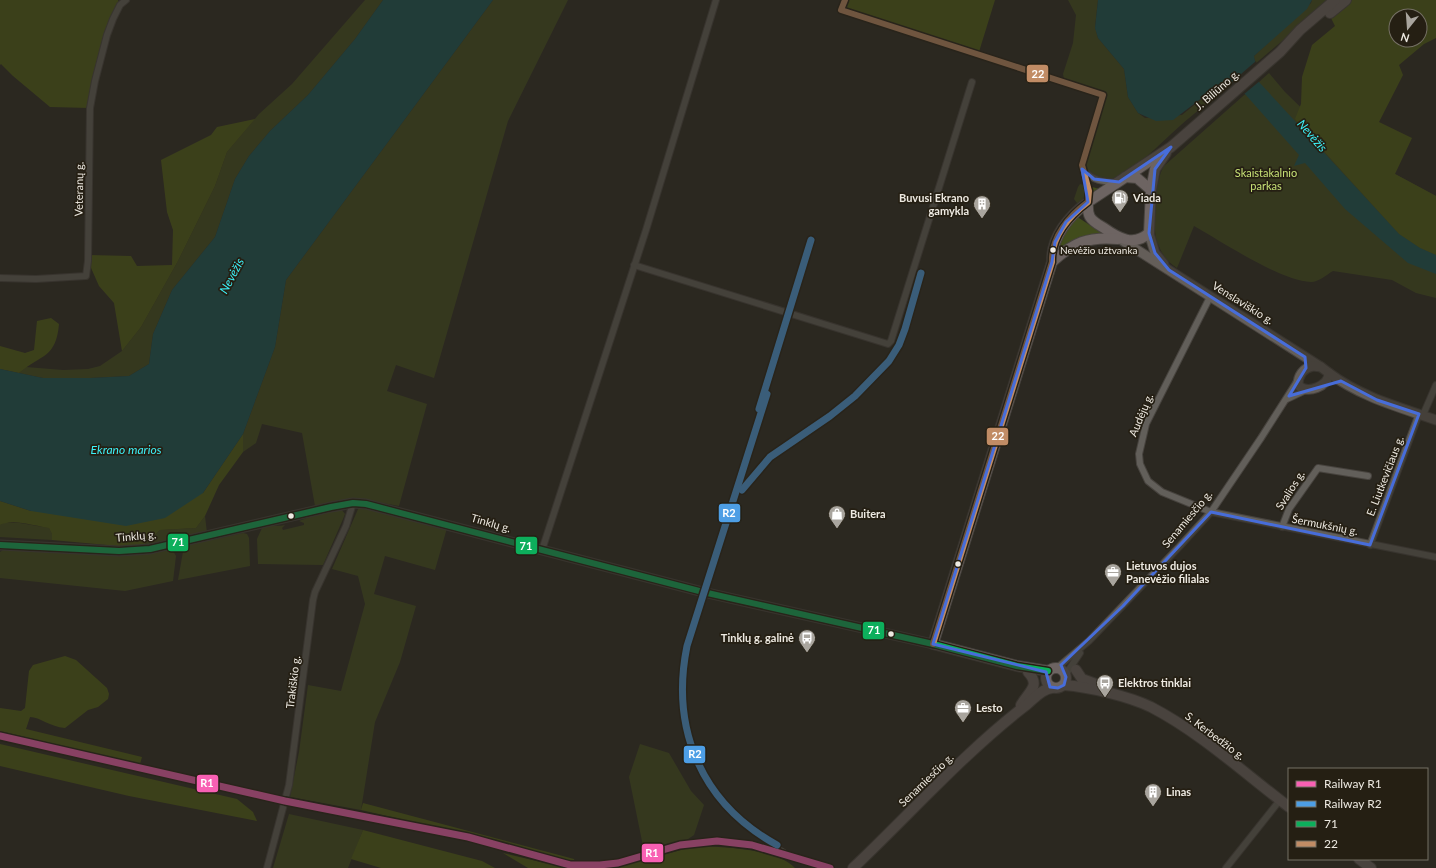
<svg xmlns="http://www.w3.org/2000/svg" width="1436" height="868" viewBox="0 0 1436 868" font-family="Lato,sans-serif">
  <rect width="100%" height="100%" fill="#2b2821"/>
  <g fill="#414c1c">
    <path d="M365,0h18l-28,39 -47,56 -38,36 -21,25 -14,23 -20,58 -43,53 -19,44 -4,30 -20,12 -39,2h-47l-24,-5 7,-6 37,3 25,-1 12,-3 22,-15 19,-24 37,-66 37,-75 12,-34 32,-38 33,-30z"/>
    <path d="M493,0h75l-60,121 -74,257 -38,-13 -9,26 40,13 -28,102 -39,-7 -45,7 -13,-73 -40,-9 -6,19 -13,9v-18l32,-87 11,-67z"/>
    <path d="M1068,0h30l-3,27 3,11 26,31 4,28 10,16 7,5 37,-3 38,-31 8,2c-19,16 -39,31 -57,48 -13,12 -42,41 -59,45 -11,3 -22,-4 -27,-14l22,-72 -43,-14 -1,-5 10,-31 3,-28z"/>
    <path d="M1312,0h18l-75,64 -1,-8 57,-53z"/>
    <path d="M1269,73l16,19 35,34 75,48 41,22v102l-20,-5 -24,-13 -59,-9c-7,4 -14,11 -22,11 -33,-2 -88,-40 -117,-56l-17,42c-9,-6 -15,-13 -19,-24 -7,-15 -3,-64 6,-78z"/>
    <path d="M1080,184l20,5 -20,15 -3,-1 -3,-4 4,-12z"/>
    <path d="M1076,216l27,18 -25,4 -20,14c0,-14 9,-25 18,-36z"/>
    <path d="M359,507l16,2 72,19 -12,42 -50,-14 -11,38 42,12 -16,56 -25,60 -14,88 -71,-13 9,-45 9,-67 33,6 24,-87 -7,-28 -26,-7z"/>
    <path d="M341,509l4,5 -2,5 -20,46 -65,-1 -1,-25 5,-11c7,-4 15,-1 23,-3l-3,3 1,2 21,-5v-2l-5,-2 13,-5z"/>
    <path d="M205,516l2,17 -64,13 17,-16 36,-2z"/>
    <path d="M4,523h16l29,5 3,6v6l-52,-3v-12z"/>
    <path d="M243,533l4,1 2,4 1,28 -72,14 6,-34z"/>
    <path d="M6,548l166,1 4,7 -3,25 -48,10 -125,-13v-26z"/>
    <path d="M640,744l29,9 22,38 13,14 -10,30 -9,6 -41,10 -15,-74z"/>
    <path d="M289,814l74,16 -15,38h-75z"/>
  </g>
  <g fill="#4f5e12" fill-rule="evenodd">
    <path d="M0,0h118l2,5 -7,14 -23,89 -40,-1 -37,-31 -12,-12 -1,1z"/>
    <path d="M845,0h150l-17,55 -137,-45z"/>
    <path d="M1352,0h84v38l-12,6 -25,21 4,10 -24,47 33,16 -17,36 41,22v59l-16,-7 -21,-14 -104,-115 6,-15 1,-27 10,-32 23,-19 -4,-8zM1396,16h24v24h-24z"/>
    <path d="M255,119l-28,33 -12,34 -37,75 -37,66 -19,24 -8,-48 -15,-17 -11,-25v-6l43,1 6,10 35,-1 1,-35 -6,-18 -6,-52 50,-25 6,-8z"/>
    <path d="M51,318l8,6c-3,34 -17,30 -40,49l-19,-4v-23l25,7 9,-3 3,-29z"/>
    <path d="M243,434v18l-24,33 -14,31 -9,12 -36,2 -17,16h-25l-66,-6v-6l-3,-6c-14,-2 -36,-10 -49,-3v-24l31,10 172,-18z"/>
    <path d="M65,656l11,4 31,28 2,6 -1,5 -10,8 -10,3 -23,18c-15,-1 -25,-11 -35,-11l-4,12 116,28 -2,7 -140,-33v-23l21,3 4,-3 4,-37 4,-6z"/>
    <path d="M0,744l237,55 16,13 4,9 -128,-25 -129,-30z"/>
    <path d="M363,803l211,56 1,3 -109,-28 -105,-24z"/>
    <path d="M363,830l119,31 13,7h-114l-30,-9z"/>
    <path d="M706,846c24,2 71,3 89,22h-189l11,-1 68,-18z"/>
    <path d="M503,853l63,15h-38z"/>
  </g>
  <g fill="#155456">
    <path d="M383,0h110l-207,280 -11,67 -32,87 -40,59 -38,25 -39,8 -95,-15 -31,-10v-132l43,9h47l39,-2 20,-12 4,-30 19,-44 43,-53 20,-58 14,-23 21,-25 38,-36 47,-56z"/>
    <path d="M1098,0h214l-5,9 -53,47 5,26 140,152 21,14 16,7v19l-28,-11 -63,-54 -40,-46 -11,3 5,-11 -54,-61 -25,-10 -47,36 -17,1 -18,-8 -10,-16 -4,-28 -26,-31 -3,-10z"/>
  </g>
  <path fill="#2b2821" d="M1256,61l5,19 -18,15 -17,-8z"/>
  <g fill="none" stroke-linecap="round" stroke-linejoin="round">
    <g stroke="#47433e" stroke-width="8">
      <g id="minor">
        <path d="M845,0l-4,10 262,85 -21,70 7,26 -1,11"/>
        <path d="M1083,170c10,10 19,12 33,12"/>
        <path d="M634,265l254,79 3,-3 81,-259"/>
        <path d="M0,278l36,1 50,-3 2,-15 2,-153 5,-27 12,-46 6,-16 7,-14 6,-5"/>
        <path d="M1210,297l-64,127 -7,30 1,10 8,17 14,11 49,20 225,45"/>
        <path d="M1287,399l19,-9"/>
        <path d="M1423,415l13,-30"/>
        <path d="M1282,527l7,-18 29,-41 50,8"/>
        <path d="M1370,545l49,-131"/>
        <path d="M542,550l104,-320 70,-230"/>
        <path d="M1057,668l32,-27 90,-94 32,-35 50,-74 37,-58"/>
        <path d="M1066,674l14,-21"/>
        <path d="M267,868l22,-83 24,-185 2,-8 31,-66 7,-23"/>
        <path d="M1226,868l54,-68"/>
      </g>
    </g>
    <g stroke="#47433e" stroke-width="11">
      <g id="secondary">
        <path d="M1149,233l6,20 9,11"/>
        <path d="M1120,239l201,128"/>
        <path d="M1313,366l8,1 8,6c0,13 -22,22 -31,12 0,-9 5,-17 15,-19z"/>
        <path d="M1329,373c32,24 70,34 107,47"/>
        <path d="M0,545l119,6 31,-2 181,-42 22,-4 13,1 337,88 230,52"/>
      </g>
    </g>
    <g stroke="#47433e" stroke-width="12">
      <g id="primary">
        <path d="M1330,13l16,-13"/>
        <path d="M1125,177l12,1 14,12 -2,43c-15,14 -31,5 -45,-5 -5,-3 -11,-6 -14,-11 -3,-5 -2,-10 -2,-15l83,-55 109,-95 20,-22 35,-30"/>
        <path d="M1151,190l4,-21 11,-16"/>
        <path d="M1052,262c21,-19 36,-26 66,-23"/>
        <circle cx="1056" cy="678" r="10"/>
        <path d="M1076,670l6,9 19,7"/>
        <path d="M1048,671l-31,-5 -84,-22 119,-382c-1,-25 17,-46 36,-60"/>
        <path d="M1064,685c25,2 64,11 87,22 50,26 93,66 138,100"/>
        <path d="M1021,705c8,-14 20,-19 7,-33"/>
        <path d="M1359,859l12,9"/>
        <path d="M853,868c56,-53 111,-115 172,-162 8,-6 16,-17 27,-18"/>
      </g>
    </g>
    <use href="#minor" stroke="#625f5a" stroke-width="6"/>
    <use href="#secondary" stroke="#645e59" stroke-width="9"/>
    <use href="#primary" stroke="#6d6462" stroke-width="10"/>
    <g stroke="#625f59" stroke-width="1.5" stroke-dasharray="6 3" stroke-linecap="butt">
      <path d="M767,394l-80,252c-19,93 19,160 100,205"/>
      <path d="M762,399l49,-159"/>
      <path d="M737,497c9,-14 19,-28 32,-39 18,-16 41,-27 60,-41 22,-15 45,-35 60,-56 18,-24 24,-59 32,-88"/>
      <path d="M0,736l285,65 183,36 102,28h30l18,-2 62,-18 37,-4 35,4 78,23"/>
    </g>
    <g stroke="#251f13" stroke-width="9">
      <path id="bus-1" d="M0,545l119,6 31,-2 181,-42 22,-4 13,1 337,88 230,52 84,22 31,5"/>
    </g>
    <g stroke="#251f13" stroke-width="9">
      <path id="bus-2" d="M845,0l-4,10 262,85 -21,70 7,26 -1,11c-19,14 -37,35 -36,60l-119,382"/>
    </g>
    <use href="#bus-1" stroke="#0daf5c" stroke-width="6"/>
    <use href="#bus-2" stroke="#c18c65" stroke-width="6"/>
    <g stroke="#251f13" stroke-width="10">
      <path id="rail-1" d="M0,736l285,65 183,36 102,28h30l18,-2 62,-18 37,-4 35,4 78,23"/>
    </g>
    <g stroke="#251f13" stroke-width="10">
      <g id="rail-2">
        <path d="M767,394l-80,252c-17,84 15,158 90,199"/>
        <path d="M759,409l52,-169"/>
        <path d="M742,490l28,-33 60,-41 25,-20 34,-35 10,-16 6,-16 16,-56"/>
      </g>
    </g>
    <use href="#rail-1" stroke="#f860b3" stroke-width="7"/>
    <use href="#rail-2" stroke="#4d9ee5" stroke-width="7"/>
  </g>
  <path d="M0 0H1436V868H0ZM1171,147l-16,22 -6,64 6,20 14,17 136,87 1,11 -17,28 52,-15 36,19 42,14 -49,131 -159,-33 -88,94 -62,59 5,12 -2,8 -6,3 -8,-1 -4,-15 -113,-28 119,-382 3,-20 11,-20 22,-20 -6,-33 12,10 25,3z" fill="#2b2821" fill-opacity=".55" fill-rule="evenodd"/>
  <path fill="none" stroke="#476dda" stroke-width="3" stroke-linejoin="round" d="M1171,147l-16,22 -6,64 6,20 14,17 136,87 1,11 -17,28 52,-15 36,19 42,14 -49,131 -159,-33 -88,94 -62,59 5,12 -2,8 -6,3 -8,-1 -4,-15 -113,-28 119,-382 3,-20 11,-20 22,-20 -6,-33 12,10 25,3z"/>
  <defs>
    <g id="fuel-pin" transform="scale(0.9)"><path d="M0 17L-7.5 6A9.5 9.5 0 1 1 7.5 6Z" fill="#a9a59e" stroke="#251f13"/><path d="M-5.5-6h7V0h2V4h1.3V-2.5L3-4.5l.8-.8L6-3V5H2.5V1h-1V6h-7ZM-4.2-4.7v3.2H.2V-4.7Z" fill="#fff"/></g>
    <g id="building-pin" transform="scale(0.9)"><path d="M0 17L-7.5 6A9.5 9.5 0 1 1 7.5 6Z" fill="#a9a59e" stroke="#251f13"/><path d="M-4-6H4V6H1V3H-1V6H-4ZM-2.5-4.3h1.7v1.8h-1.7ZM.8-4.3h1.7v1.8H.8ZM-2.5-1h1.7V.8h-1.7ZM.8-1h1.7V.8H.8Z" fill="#fff"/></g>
    <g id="shop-pin" transform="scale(0.9)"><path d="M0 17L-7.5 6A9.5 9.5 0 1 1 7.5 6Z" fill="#a9a59e" stroke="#251f13"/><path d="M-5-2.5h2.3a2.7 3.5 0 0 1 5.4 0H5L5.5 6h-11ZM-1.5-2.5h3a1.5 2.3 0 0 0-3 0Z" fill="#fff"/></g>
    <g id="office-pin" transform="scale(0.9)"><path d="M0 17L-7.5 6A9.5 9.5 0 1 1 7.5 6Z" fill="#a9a59e" stroke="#251f13"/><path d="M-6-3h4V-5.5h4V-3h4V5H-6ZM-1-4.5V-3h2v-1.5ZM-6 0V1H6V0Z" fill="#fff"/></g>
    <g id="bus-pin" transform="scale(0.9)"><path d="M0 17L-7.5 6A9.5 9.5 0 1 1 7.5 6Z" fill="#a9a59e" stroke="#251f13"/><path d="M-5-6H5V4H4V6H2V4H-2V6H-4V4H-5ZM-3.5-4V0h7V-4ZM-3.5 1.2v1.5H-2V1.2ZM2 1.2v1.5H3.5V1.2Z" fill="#fff"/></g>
  </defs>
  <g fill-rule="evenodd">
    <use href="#fuel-pin" x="1120" y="198"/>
    <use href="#building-pin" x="982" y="204"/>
    <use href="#shop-pin" x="837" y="514"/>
    <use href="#office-pin" x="1113" y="572"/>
    <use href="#bus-pin" x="807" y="638"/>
    <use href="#bus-pin" x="1105" y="683"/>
    <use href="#office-pin" x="963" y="708"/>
    <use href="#building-pin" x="1153" y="792"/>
  </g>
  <g fill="#ede9e1" stroke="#251f13" stroke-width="1.5">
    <circle cx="1053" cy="250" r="3.5"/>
    <circle cx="291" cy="516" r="3.5"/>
    <circle cx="958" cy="564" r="3.5"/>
    <circle cx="891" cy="634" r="3.5"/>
  </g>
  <g text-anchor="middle" stroke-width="3.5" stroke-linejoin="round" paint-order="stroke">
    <g font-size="10" fill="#ede9e1" stroke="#251f13" text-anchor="start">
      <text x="1060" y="254">Nevėžio užtvanka</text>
    </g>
    <g font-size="11" fill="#ede9e1" stroke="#251f13">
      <text transform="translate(1217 90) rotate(-41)" y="4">J. Biliūno g.</text>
      <text transform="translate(79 189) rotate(-89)" y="4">Veteranų g.</text>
      <text transform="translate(1243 303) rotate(32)" y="4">Venslaviškio g.</text>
      <text transform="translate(1141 415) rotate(-67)" y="4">Audėjų g.</text>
      <text transform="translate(1385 476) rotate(-69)" y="4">E. Liutkevičiaus g.</text>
      <text transform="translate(1290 490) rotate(-58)" y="4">Svalios g.</text>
      <text transform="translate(1187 519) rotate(-50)" y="4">Senamiesčio g.</text>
      <text transform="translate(491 523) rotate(16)" y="4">Tinklų g.</text>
      <text transform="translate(1325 525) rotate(11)" y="4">Šermukšnių g.</text>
      <text transform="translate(136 536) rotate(-5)" y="4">Tinklų g.</text>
      <text transform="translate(293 682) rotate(-83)" y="4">Trakiškio g.</text>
      <text transform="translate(1215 736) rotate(37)" y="4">S. Kerbedžio g.</text>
      <text transform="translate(926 780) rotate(-44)" y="4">Senamiesčio g.</text>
    </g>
    <g font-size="11" fill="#c7e276" stroke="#251f13">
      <text x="1266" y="177">Skaistakalnio<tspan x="1266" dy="13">parkas</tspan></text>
    </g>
    <g font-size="11" font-weight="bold" fill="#ede9e1" stroke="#251f13" text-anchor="start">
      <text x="969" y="202" text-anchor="end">Buvusi Ekrano<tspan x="969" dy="13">gamykla</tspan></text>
      <text x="1133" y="202">Viada</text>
      <text x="850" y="518">Buitera</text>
      <text x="1126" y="570">Lietuvos dujos<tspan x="1126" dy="13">Panevėžio filialas</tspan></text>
      <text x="794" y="642" text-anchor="end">Tinklų g. galinė</text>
      <text x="1118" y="687">Elektros tinklai</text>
      <text x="976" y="712">Lesto</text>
      <text x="1166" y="796">Linas</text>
    </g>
    <g font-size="12" font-style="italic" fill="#3cf1f8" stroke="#251f13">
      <text transform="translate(1312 136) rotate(49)" y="4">Nevėžis</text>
      <text transform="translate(232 276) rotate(-62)" y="4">Nevėžis</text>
      <text x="126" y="454">Ekrano marios</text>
    </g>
  </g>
  <g stroke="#251f13" stroke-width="1.5">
    <rect x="1026" y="64" width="23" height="19" rx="4" fill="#c18c65"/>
    <rect x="986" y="427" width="23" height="19" rx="4" fill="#c18c65"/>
    <rect x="718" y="503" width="23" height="20" rx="4" fill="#4d9ee5"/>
    <rect x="167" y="533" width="22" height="19" rx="4" fill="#0daf5c"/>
    <rect x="515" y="536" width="23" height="19" rx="4" fill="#0daf5c"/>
    <rect x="862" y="621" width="23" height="19" rx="4" fill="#0daf5c"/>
    <rect x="683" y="745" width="23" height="19" rx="4" fill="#4d9ee5"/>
    <rect x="196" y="774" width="23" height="19" rx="4" fill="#f860b3"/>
    <rect x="641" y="843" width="23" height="20" rx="4" fill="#f860b3"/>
  </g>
  <g font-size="11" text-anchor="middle" font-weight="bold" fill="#fff">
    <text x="1038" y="78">22</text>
    <text x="998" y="440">22</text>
    <text x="729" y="517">R2</text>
    <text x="178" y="546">71</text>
    <text x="526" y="550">71</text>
    <text x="874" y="634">71</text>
    <text x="695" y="758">R2</text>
    <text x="207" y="787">R1</text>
    <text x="652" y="857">R1</text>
  </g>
  <rect x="1288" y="768" width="140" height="92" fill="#251f13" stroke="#757065"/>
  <rect x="1296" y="781" width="20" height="6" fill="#f860b3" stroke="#757065"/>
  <text x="1324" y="788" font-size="12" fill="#ede9e1">Railway R1</text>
  <rect x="1296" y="801" width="20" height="6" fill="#4d9ee5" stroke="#757065"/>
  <text x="1324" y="808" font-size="12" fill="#ede9e1">Railway R2</text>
  <rect x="1296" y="821" width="20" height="6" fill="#0daf5c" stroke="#757065"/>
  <text x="1324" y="828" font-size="12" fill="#ede9e1">71</text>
  <rect x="1296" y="841" width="20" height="6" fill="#c18c65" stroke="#757065"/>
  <text x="1324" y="848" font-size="12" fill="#ede9e1">22</text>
  <g transform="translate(1408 28) rotate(197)"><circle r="19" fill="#251f13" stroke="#757065"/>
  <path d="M0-3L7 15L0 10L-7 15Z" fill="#a9a59e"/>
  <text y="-6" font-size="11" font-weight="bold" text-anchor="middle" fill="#ede9e1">N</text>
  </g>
</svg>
